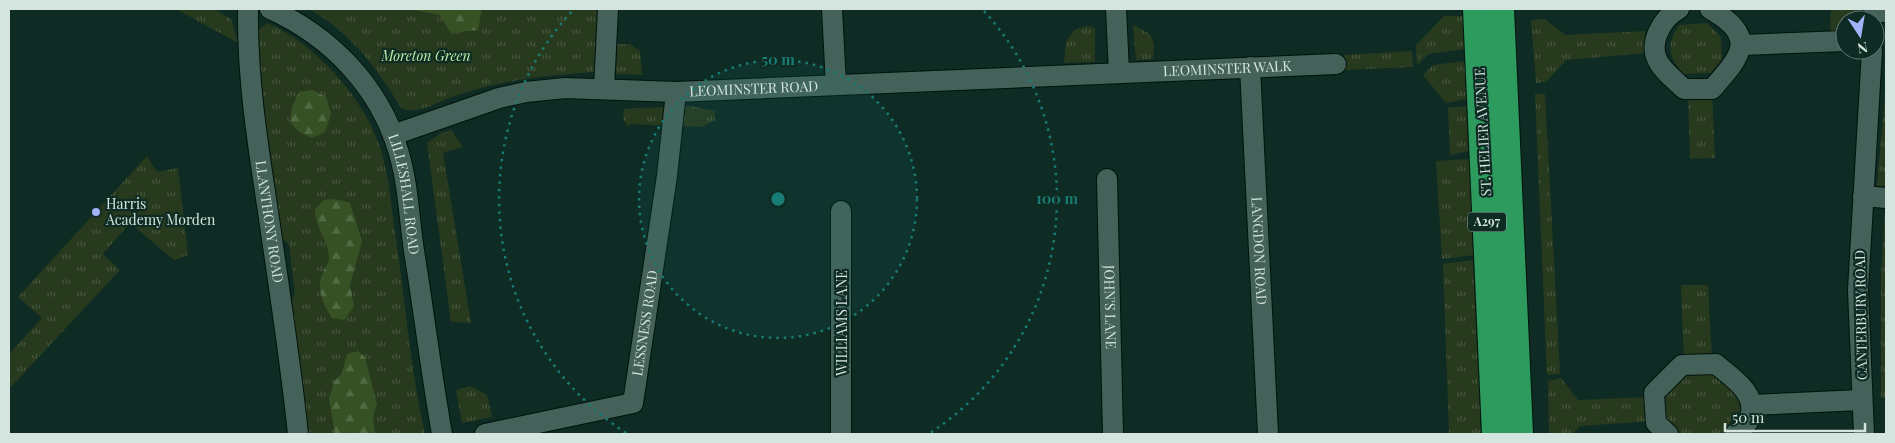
<svg xmlns="http://www.w3.org/2000/svg" width="1895" height="443" viewBox="0 0 1895 443" font-family="'Playfair Display',serif">
  <defs>
    <pattern id="grass-tufts" width="24" height="20" patternUnits="userSpaceOnUse" patternTransform="scale(1.25)"><rect width="24" height="20" fill="#283a1e"/><path d="M3 7l-1-3M5 7V3M7 7l1-3M15 17l-1-3M17 17v-4M19 17l1-3" fill="none" stroke="#46563e"/></pattern>
    <pattern id="forest-firs" width="22" height="20" patternUnits="userSpaceOnUse" patternTransform="scale(1.25)"><rect width="22" height="20" fill="#365225"/><path d="M5 1l3.5 6h-7zM16 11l3.5 6h-7z" fill="#526b44"/></pattern>
  </defs>
  <rect width="100%" height="100%" fill="#0e2b24"/>
  <g fill="url(#grass-tufts)">
    <path d="M176,9h38l17,10 7,24z"/>
    <path d="M309,9h293l-6,63c-50,3 -96,8 -144,25 -16,5 -34,19 -51,11 -23,-39 -51,-76 -92,-99z"/>
    <path d="M1831,9h29v11h-15v11l-15,1z"/>
    <path d="M1444,16h19l2,33 -37,5 -11,12 -1,-21z"/>
    <path d="M1545,19l20,16 80,-4 1,22 -80,7 -20,22 -10,1 -5,-63z"/>
    <path d="M268,23c49,22 96,75 113,127 8,26 10,55 14,82 10,67 15,136 30,202h-118l-19,-130 7,-9 -6,-51 -11,-8 -21,-154v-51z"/>
    <path d="M1707,23l14,14 1,22 -11,14 -28,1c-15,-19 -17,-28 -4,-49z"/>
    <path d="M1133,25l17,9 4,10 -1,15 -17,1z"/>
    <path d="M1086,26l9,2v34l-31,1 2,-21 8,-12z"/>
    <path d="M617,44h13l10,7 2,24 -26,-1z"/>
    <path d="M1412,51l1,16 -68,3 -1,-15z"/>
    <path d="M1465,61l2,38 -21,4 -23,-28 10,-10z"/>
    <path d="M1886,81v105h-9z"/>
    <path d="M1535,94h10l15,280 -13,1z"/>
    <path d="M1712,95l3,63 -25,1 -2,-63z"/>
    <path d="M690,106l25,5v9l-13,7 -71,-3 -4,2 -4,-8 1,-9z"/>
    <path d="M1466,106l2,45 -18,4 -2,-47z"/>
    <path d="M451,130l12,17 -20,6 28,170 -20,-1 -24,-179 14,-10z"/>
    <path d="M147,156l10,16 21,-4 10,87 -14,5 -44,-37 -27,31 17,16 -111,119v-35l33,-36 -24,-21z"/>
    <path d="M1470,159l4,96 -32,4 -6,-98z"/>
    <path d="M1885,209l1,189h-5v-121z"/>
    <path d="M1473,260l8,174h-32l-6,-170z"/>
    <path d="M1681,285h27l4,76 -28,1z"/>
    <path d="M1714,368l30,26v24l-16,16h-53l-14,-13 -1,-27 24,-25z"/>
    <path d="M1561,378l17,22 73,-3 2,24 -73,5 -7,8h-24l-1,-53z"/>
    <path d="M470,386l17,9 5,22 -30,6 -6,-33z"/>
  </g>
  <g fill="url(#forest-firs)">
    <path d="M410,9h72l-4,21 -27,3 -11,-18z"/>
    <path d="M312,90l14,7 5,17 -6,18 -13,6 -13,-6 -9,-10 2,-15 7,-15z"/>
    <path d="M335,199l15,4 12,38 -12,44 4,22 -10,13 -12,-2c-7,-10 -15,-28 -11,-40 2,-6 8,-15 8,-21 0,-16 -14,-29 -14,-48l9,-9z"/>
    <path d="M358,351l7,6 12,47 -4,13 2,17h-40l-6,-35 5,-17 8,-9 5,-19z"/>
  </g>
  <g fill="none" stroke-linecap="round" stroke-linejoin="round">
    <g stroke="#00130d" stroke-width="22">
      <g id="minor">
        <path id="s1" d="M248,9c-1,65 9,131 19,196 11,76 23,152 31,229"/>
        <path id="s2" d="M270,9c60,27 109,77 128,141 10,32 11,67 16,101 10,61 17,122 28,183"/>
        <path d="M832,9l4,76"/>
        <path d="M1116,9l3,63"/>
        <path d="M1679,9c-17,9 -32,35 -20,54 6,10 17,18 25,26h28c29,-33 47,-52 -2,-80"/>
        <path d="M1874,12h12"/>
        <path d="M1742,45l103,-4"/>
        <path id="s3" d="M1250,67l18,367"/>
        <path d="M604,88l4,-79"/>
        <path id="s4" d="M393,135l106,-37 27,-6 39,-4 111,4 660,-28"/>
        <path id="s5" d="M1107,179l6,255"/>
        <path d="M1863,196l23,2"/>
        <path d="M1751,405l111,-5"/>
        <path id="s6" d="M485,434l148,-31 34,-227 9,-84"/>
        <path d="M841,434v-223"/>
        <path d="M1668,434l-12,-11 -2,-30 28,-28 34,-1c16,14 44,30 33,56 -2,5 -10,10 -14,14"/>
        <path d="M1864,434l-6,-144 14,-240"/>
      </g>
    </g>
    <g stroke="#00130d" stroke-width="30">
      <g id="highway">
        <path d="M1477,9l19,425"/>
        <path d="M1500,9l19,425"/>
      </g>
    </g>
    <use href="#minor" stroke="#45625a" stroke-width="20"/>
    <use href="#highway" stroke="#2d9a5e" stroke-width="28"/>
  </g>
  <circle cx="778" cy="199" r="139" fill="#197c74" fill-opacity=".12"/>
  <g fill="none" stroke="#197c74" stroke-width="2.5" stroke-dasharray="2.5 5">
    <circle cx="778" cy="199" r="139"/>
    <path d="M626 433A279 279 0 0 1 572 11M984 11A279 279 0 0 1 930 433"/>
  </g>
  <circle fill="#a4b2fc" stroke="#0e2b24" stroke-width="2" cx="96" cy="212" r="5"/>
  <g text-anchor="middle" stroke-width="4.5" stroke-linejoin="round" paint-order="stroke">
    <rect fill="#0e2b24" stroke="#99aca7" stroke-width="1" x="1468" y="212.5" width="38" height="19" rx="4"/>
    <g font-size="12" font-weight="bold" fill="#d4e4df">
      <text x="1487" y="226">A297</text>
    </g>
    <g font-size="14" font-style="italic" fill="#bdeba4" stroke="#0e2b24">
      <text x="426" y="61">Moreton Green</text>
    </g>
    <g font-size="14" fill="#d4e4df" stroke="#0e2b24">
      <text dy="5" stroke="none"><textPath href="#s4" startOffset="842">LEOMINSTER WALK</textPath></text>
      <text dy="5" stroke="none"><textPath href="#s4" startOffset="368">LEOMINSTER ROAD</textPath></text>
      <text transform="translate(1483 132) rotate(-93)" y="5">ST. HELIER AVENUE</text>
      <text dy="5" stroke="none"><textPath href="#s2" startOffset="241">LILLESHALL ROAD</textPath></text>
      <text dy="5" stroke="none"><textPath href="#s1" startOffset="214">LLANTHONY ROAD</textPath></text>
      <text dy="5" stroke="none"><textPath href="#s3" startOffset="184">LANGDON ROAD</textPath></text>
      <text dy="5" stroke="none"><textPath href="#s5" startOffset="128">JOHN'S LANE</textPath></text>
      <text transform="translate(1861 315) rotate(-91)" y="5">CANTERBURY ROAD</text>
      <text dy="5" stroke="none"><textPath href="#s6" startOffset="232">LESSNESS ROAD</textPath></text>
      <text transform="translate(842 323) rotate(-90)" y="5">WILLIAMS LANE</text>
    </g>
    <g font-size="14" fill="#d4e4df" stroke="#0e2b24" text-anchor="start">
      <text x="106" y="209">Harris<tspan x="106" dy="16">Academy Morden</tspan></text>
    </g>
  </g>
  <circle cx="778" cy="199" r="8" fill="#197c74" stroke="#0e2b24" stroke-width="2.5"/>
  <g font-size="15" text-anchor="middle" font-weight="bold" fill="#197c74" stroke="#0e2b24" stroke-width="4.5" stroke-linejoin="round" paint-order="stroke">
    <text x="778" y="65">50 m</text>
    <text x="1057" y="204">100 m</text>
  </g>
  <rect width="1895" height="443" fill="none" stroke="#d4e4df" stroke-width="20"/>
  <g transform="translate(1860 35) rotate(168)"><circle r="24" fill="#0e2b24" stroke="#5d756f"/>
  <path d="M0-4L9 19L0 12L-9 19Z" fill="#a4b2fc"/>
  <text y="-8" font-size="14" font-weight="bold" text-anchor="middle" fill="#d4e4df">N</text>
  </g>
  <path d="M1725 423v8h140v-8" fill="none" stroke="#d4e4df" stroke-width="2.5"/>
  <text x="1732" y="423" font-size="15" fill="#d4e4df" stroke="#0e2b24" stroke-width="4" paint-order="stroke">50 m</text>
</svg>
